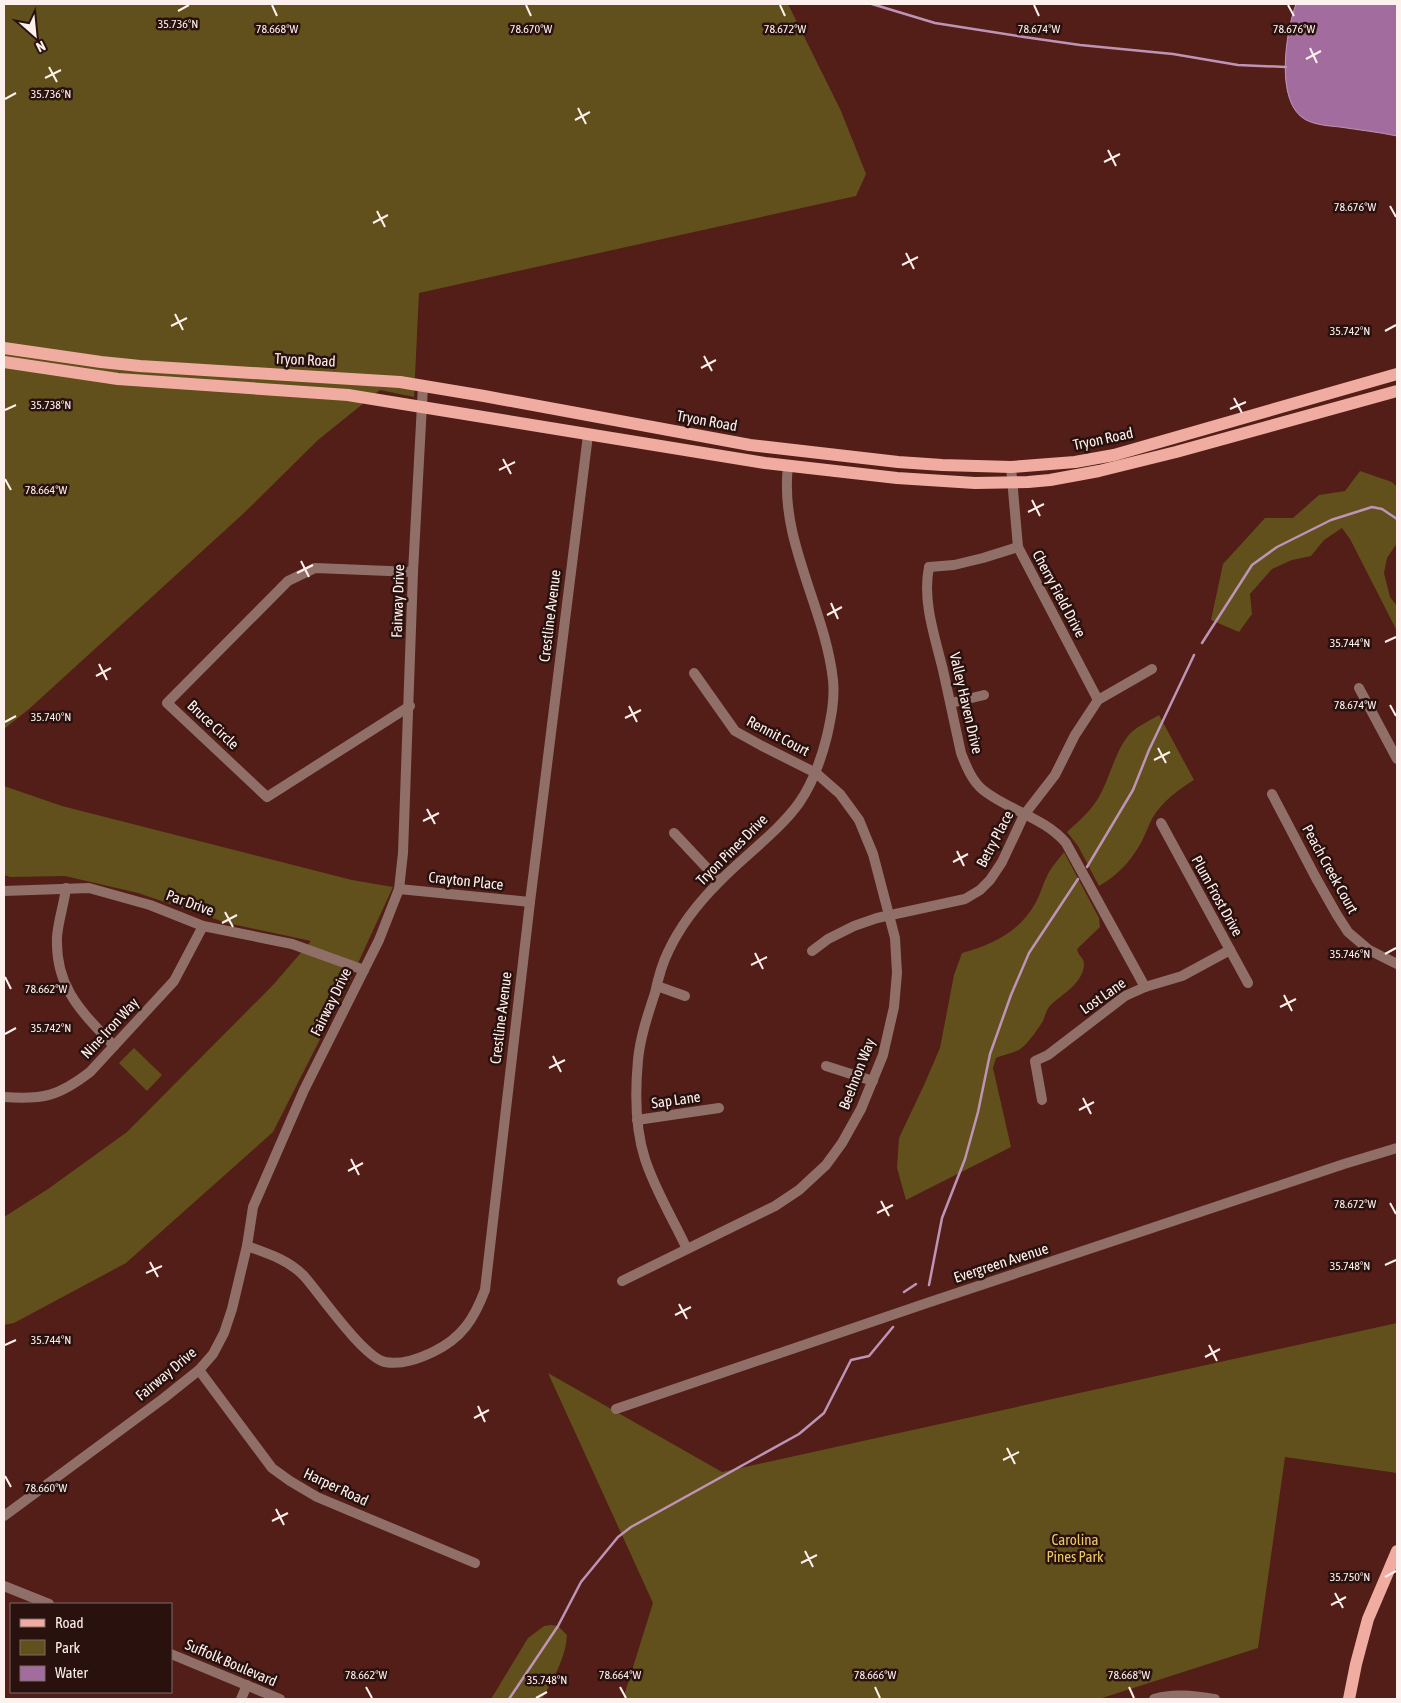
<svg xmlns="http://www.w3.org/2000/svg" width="1401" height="1703" viewBox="0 0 1401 1703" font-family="'Asap Condensed',sans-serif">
  <rect width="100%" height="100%" fill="#521e17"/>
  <g fill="#614f1c">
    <path d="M4,4h784l53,107 25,63 -10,22 -437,97 -5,104 -34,-7 -62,50 -74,73 -215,196 -25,20z"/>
    <path d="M1360,471l32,11 5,5v56l-10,15 -3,15 6,24 7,9v25l-47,-92 -8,-11 -18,12 -13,16 -19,4 -20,9 -22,25 2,20 -13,18 -28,-12 12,-56 42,-46h28l26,-23 26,-4z"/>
    <path d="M1159,715l35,65c-15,9 -32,22 -41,37 -4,7 -7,16 -11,24 -11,20 -24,34 -43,45l-21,-40 -11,-14c12,-11 25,-22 33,-37 10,-18 15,-43 28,-59 7,-9 21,-15 31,-21z"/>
    <path d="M4,786l58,20 290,74 41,7 -40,87 -80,158 -147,131 -112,60 -10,2v-108l44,-28 79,-57 146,-147 38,-44 -84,-18 -89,-30 -73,-17 -55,1 -6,-2z"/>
    <path d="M1064,852l35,66 1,9 -23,22c1,7 8,9 7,17 -3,20 -23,28 -35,41 -3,4 -4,9 -6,14 -5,8 -12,18 -19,25 -7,7 -19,8 -28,12l-3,10 18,79 -105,53 -9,-32 2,-30 25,-53 16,-37 14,-73 8,-22c30,-8 58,-21 74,-51 5,-9 7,-19 12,-28 4,-8 11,-15 16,-22z"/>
    <path d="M134,1048l28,27 -15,16 -28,-28z"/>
    <path d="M1397,1323v150l-112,-16 -27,191 -159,51h-476l30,-96 -105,-230 174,99z"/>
    <path d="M551,1625l7,1 9,9c-1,23 -14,44 -25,64h-51l37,-61 16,-12z"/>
  </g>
  <path fill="#a36c9e" stroke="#be94b6" d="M1296,4h101v132c-19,-4 -38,-6 -57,-9 -11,-1 -24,-2 -34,-7 -32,-17 -20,-89 -10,-116z"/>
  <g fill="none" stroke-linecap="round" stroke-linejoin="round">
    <g stroke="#be94b6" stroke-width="2.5">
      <path d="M872,4l63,19 89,14 56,8 93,9 65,11 48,2"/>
      <path d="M1202,643l50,-78 25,-18 54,-27 41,-13 10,2 15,10"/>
      <path d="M1087,867l46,-77 16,-40 45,-95"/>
      <path d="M929,1285l13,-67 23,-59 13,-47 12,-58 21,-59 18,-42 49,-74"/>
      <path d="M904,1292l12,-8"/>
      <path d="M509,1699l49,-73 23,-44 37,-45 13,-10 168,-93 25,-21 27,-53 18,-4 24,-29"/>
    </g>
    <g stroke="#916f69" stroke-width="10">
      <path d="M1011,467l7,80 80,153"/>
      <path d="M1018,547l-35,11 -29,7 -25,2c-7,34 6,70 14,103 6,27 12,55 18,83 5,13 11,28 22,37 25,20 62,28 83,53l79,144"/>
      <path d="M1359,688l38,71"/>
      <path d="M951,703l33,-8"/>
      <path d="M410,706l-143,91 -100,-94 121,-122 27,-13 98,4"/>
      <path d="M1272,794l44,84 21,37 11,17 21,18 28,14"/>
      <path d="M1161,823l87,160"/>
      <path d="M674,833l45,48"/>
      <path d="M66,888c-2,16 -8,34 -9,49 -2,51 25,75 57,109"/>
      <path d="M399,889l131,13"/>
      <path d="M4,891l85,-3 61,17 53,21 89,18 72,26"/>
      <path d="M812,951l16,-12 26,-13 23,-8 88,-19 15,-9 10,-10 12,-18 22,-47 31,-40 20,-40 23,-35 54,-31"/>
      <path d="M657,986l28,10"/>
      <path d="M826,1066l47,15"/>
      <path d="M4,1097c39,3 55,-1 86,-25l84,-91 29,-55"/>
      <path d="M1042,1100l-7,-39 13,-6 77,-59 20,-9 37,-11 48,-26"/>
      <path d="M637,1120l82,-12"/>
      <path d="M247,1246c20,7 42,14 57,30 16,18 59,81 81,86 17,3 33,-3 48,-10 29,-14 41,-33 52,-62l45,-388 58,-467"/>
      <path d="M687,1249c-14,-30 -32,-59 -42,-90 -10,-31 -10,-67 -7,-99 2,-22 10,-46 17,-67 3,-14 7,-29 13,-41 12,-26 31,-50 51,-70 24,-25 60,-51 80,-79 14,-20 22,-43 28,-67 4,-18 8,-37 6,-56 -8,-73 -54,-139 -45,-214"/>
      <path d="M622,1281l153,-75 24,-16 27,-25 16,-22 19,-34 22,-54 11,-48 3,-34 -2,-35 -22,-84 -14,-34 -19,-26 -24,-21 -54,-27 -27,-15 -41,-58"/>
      <path d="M199,1370l73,98 18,13 27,16 158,66"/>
      <path d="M616,1409l311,-106 417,-139 53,-16"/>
      <path d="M4,1516l160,-118 35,-28 14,-16 11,-21 8,-24 15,-63 6,-39 51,-117 75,-150 20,-51 4,-36 10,-281 10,-186"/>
      <path d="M4,1586l45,18"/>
      <path d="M171,1654l109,45"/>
      <path d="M241,1699l6,-14"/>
      <path d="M1154,1699c20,-6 40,-3 61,0"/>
    </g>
    <g stroke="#f0aca0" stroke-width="12">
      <path d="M4,348l97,14 39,4 260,16 84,14 266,49 148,17 44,3 69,2 64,-5 39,-7 283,-81"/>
      <path d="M4,362l114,17 230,16 417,68 132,15 78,5 53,-1 22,-2 49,-9 77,-19 221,-61"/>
      <path d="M1349,1699l7,-35 12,-45 29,-68"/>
    </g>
  </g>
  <path fill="none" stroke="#fef0ed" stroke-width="2" d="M272,5l5,11M526,5l5,11M780,5l5,11M1034,5l5,11M1288,5l6,11M178,11l11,-6M1310,48l7,15M1306,59l15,-8M49,67l8,15M45,78l16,-8M5,99l11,-6M578,108l8,16M575,120l15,-8M1108,150l8,16M1104,162l16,-8M1390,206l6,11M377,211l8,16M373,223l15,-8M906,253l8,16M902,265l16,-8M175,314l8,16M171,326l16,-8M1385,331l11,-6M704,356l8,15M701,368l15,-8M1234,398l8,15M1230,409l16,-7M5,410l11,-5M503,459l8,15M499,470l16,-8M5,479l6,11M1032,500l8,16M1028,512l16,-8M301,561l8,16M297,573l16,-8M831,603l7,16M827,615l15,-8M1385,642l11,-5M99,664l8,16M96,676l15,-8M1390,705l6,11M629,706l8,16M625,718l16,-8M5,722l11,-6M1158,748l8,15M1154,760l16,-8M427,809l8,15M423,821l16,-8M957,851l7,15M953,862l15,-8M225,912l8,15M222,923l15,-8M755,953l8,16M1385,954l11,-6M751,965l16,-8M5,977l6,12M1284,995l8,16M1280,1007l16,-8M5,1034l11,-6M553,1056l8,16M549,1068l16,-8M1083,1098l8,16M1079,1110l15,-8M351,1159l8,16M348,1171l15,-8M881,1201l8,15M1390,1203l6,11M877,1213l16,-8M150,1262l8,15M1385,1265l11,-5M146,1273l16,-7M679,1304l8,15M675,1315l16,-8M5,1345l11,-5M1209,1345l8,16M1205,1357l15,-8M478,1406l7,16M474,1418l15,-8M1007,1448l8,16M1003,1460l16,-8M5,1476l6,11M276,1509l8,16M272,1521l16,-8M805,1551l8,16M801,1563l16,-8M1385,1577l11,-6M1335,1593l8,15M1331,1605l15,-8M366,1687l6,11M620,1687l6,11M875,1687l5,11M1129,1687l5,11M536,1698l11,-6"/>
  <g text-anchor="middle" stroke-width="5" stroke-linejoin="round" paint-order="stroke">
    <g font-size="15" fill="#fef0ed" stroke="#29110e">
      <text transform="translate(305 360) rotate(3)" y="5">Tryon Road</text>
      <text transform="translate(707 421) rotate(10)" y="5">Tryon Road</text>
      <text transform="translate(1103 439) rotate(-12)" y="5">Tryon Road</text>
      <text transform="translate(1059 594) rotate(62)" y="5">Cherry Field Drive</text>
      <text transform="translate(398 601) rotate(-88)" y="5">Fairway Drive</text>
      <text transform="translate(550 616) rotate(-83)" y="5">Crestline Avenue</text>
      <text transform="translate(966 703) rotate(77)" y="5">Valley Haven Drive</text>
      <text transform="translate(213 725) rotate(43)" y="5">Bruce Circle</text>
      <text transform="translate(778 736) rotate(28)" y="5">Rennit Court</text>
      <text transform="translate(995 839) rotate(-62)" y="5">Betry Place</text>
      <text transform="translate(732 850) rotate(-45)" y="5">Tryon Pines Drive</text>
      <text transform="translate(1330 869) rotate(61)" y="5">Peach Creek Court</text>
      <text transform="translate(466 881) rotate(6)" y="5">Crayton Place</text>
      <text transform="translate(1217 896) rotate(61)" y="5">Plum Frost Drive</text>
      <text transform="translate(190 903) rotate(20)" y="5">Par Drive</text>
      <text transform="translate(1103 996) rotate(-35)" y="5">Lost Lane</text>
      <text transform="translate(331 1002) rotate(-64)" y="5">Fairway Drive</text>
      <text transform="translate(501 1018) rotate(-83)" y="5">Crestline Avenue</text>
      <text transform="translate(110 1028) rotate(-47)" y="5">Nine Iron Way</text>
      <text transform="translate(857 1074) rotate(-69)" y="5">Beehnon Way</text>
      <text transform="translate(676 1100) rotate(-8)" y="5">Sap Lane</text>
      <text transform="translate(1001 1263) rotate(-18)" y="5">Evergreen Avenue</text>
      <text transform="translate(166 1374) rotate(-40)" y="5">Fairway Drive</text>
      <text transform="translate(336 1487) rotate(25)" y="5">Harper Road</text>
      <text transform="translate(231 1663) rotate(23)" y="5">Suffolk Boulevard</text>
    </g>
    <g font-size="15" fill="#ecc963" stroke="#29110e">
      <text x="1075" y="1545">Carolina<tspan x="1075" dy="17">Pines Park</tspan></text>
    </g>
  </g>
  <g font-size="12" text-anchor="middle" fill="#fef0ed" stroke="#29110e" stroke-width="5" stroke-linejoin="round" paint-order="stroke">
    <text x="178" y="28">35.736°N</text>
    <text x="277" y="33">78.668°W</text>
    <text x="531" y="33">78.670°W</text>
    <text x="785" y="33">78.672°W</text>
    <text x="1039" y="33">78.674°W</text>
    <text x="1294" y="33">78.676°W</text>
    <text x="51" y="98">35.736°N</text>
    <text x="1355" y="211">78.676°W</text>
    <text x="1350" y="335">35.742°N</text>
    <text x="51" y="409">35.738°N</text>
    <text x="46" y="494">78.664°W</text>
    <text x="1350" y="647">35.744°N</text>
    <text x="1355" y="709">78.674°W</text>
    <text x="51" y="721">35.740°N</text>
    <text x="1350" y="958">35.746°N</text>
    <text x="46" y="993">78.662°W</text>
    <text x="51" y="1032">35.742°N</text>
    <text x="1355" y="1208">78.672°W</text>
    <text x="1350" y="1270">35.748°N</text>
    <text x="51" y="1344">35.744°N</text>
    <text x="46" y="1492">78.660°W</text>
    <text x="1350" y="1581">35.750°N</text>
    <text x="366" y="1679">78.662°W</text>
    <text x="620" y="1679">78.664°W</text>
    <text x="875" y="1679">78.666°W</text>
    <text x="1129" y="1679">78.668°W</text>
    <text x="547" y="1684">35.748°N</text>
  </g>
  <rect width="1401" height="1703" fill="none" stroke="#fef0ed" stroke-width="10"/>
  <rect x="10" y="1603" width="162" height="90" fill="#29110e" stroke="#7e6a67"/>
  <rect x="20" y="1619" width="25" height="8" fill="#f0aca0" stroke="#7e6a67"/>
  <text x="55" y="1628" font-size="15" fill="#fef0ed">Road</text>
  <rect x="20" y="1640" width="25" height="15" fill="#614f1c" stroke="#7e6a67"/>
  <text x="55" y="1653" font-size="15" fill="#fef0ed">Park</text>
  <rect x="20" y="1666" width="25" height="15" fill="#a36c9e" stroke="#7e6a67"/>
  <text x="55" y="1678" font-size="15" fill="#fef0ed">Water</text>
  <g transform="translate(35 35) rotate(153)" stroke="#29110e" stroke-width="4" paint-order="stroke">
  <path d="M0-4L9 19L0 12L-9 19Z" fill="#fef0ed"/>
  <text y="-8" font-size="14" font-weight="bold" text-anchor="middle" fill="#fef0ed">N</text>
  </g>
</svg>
